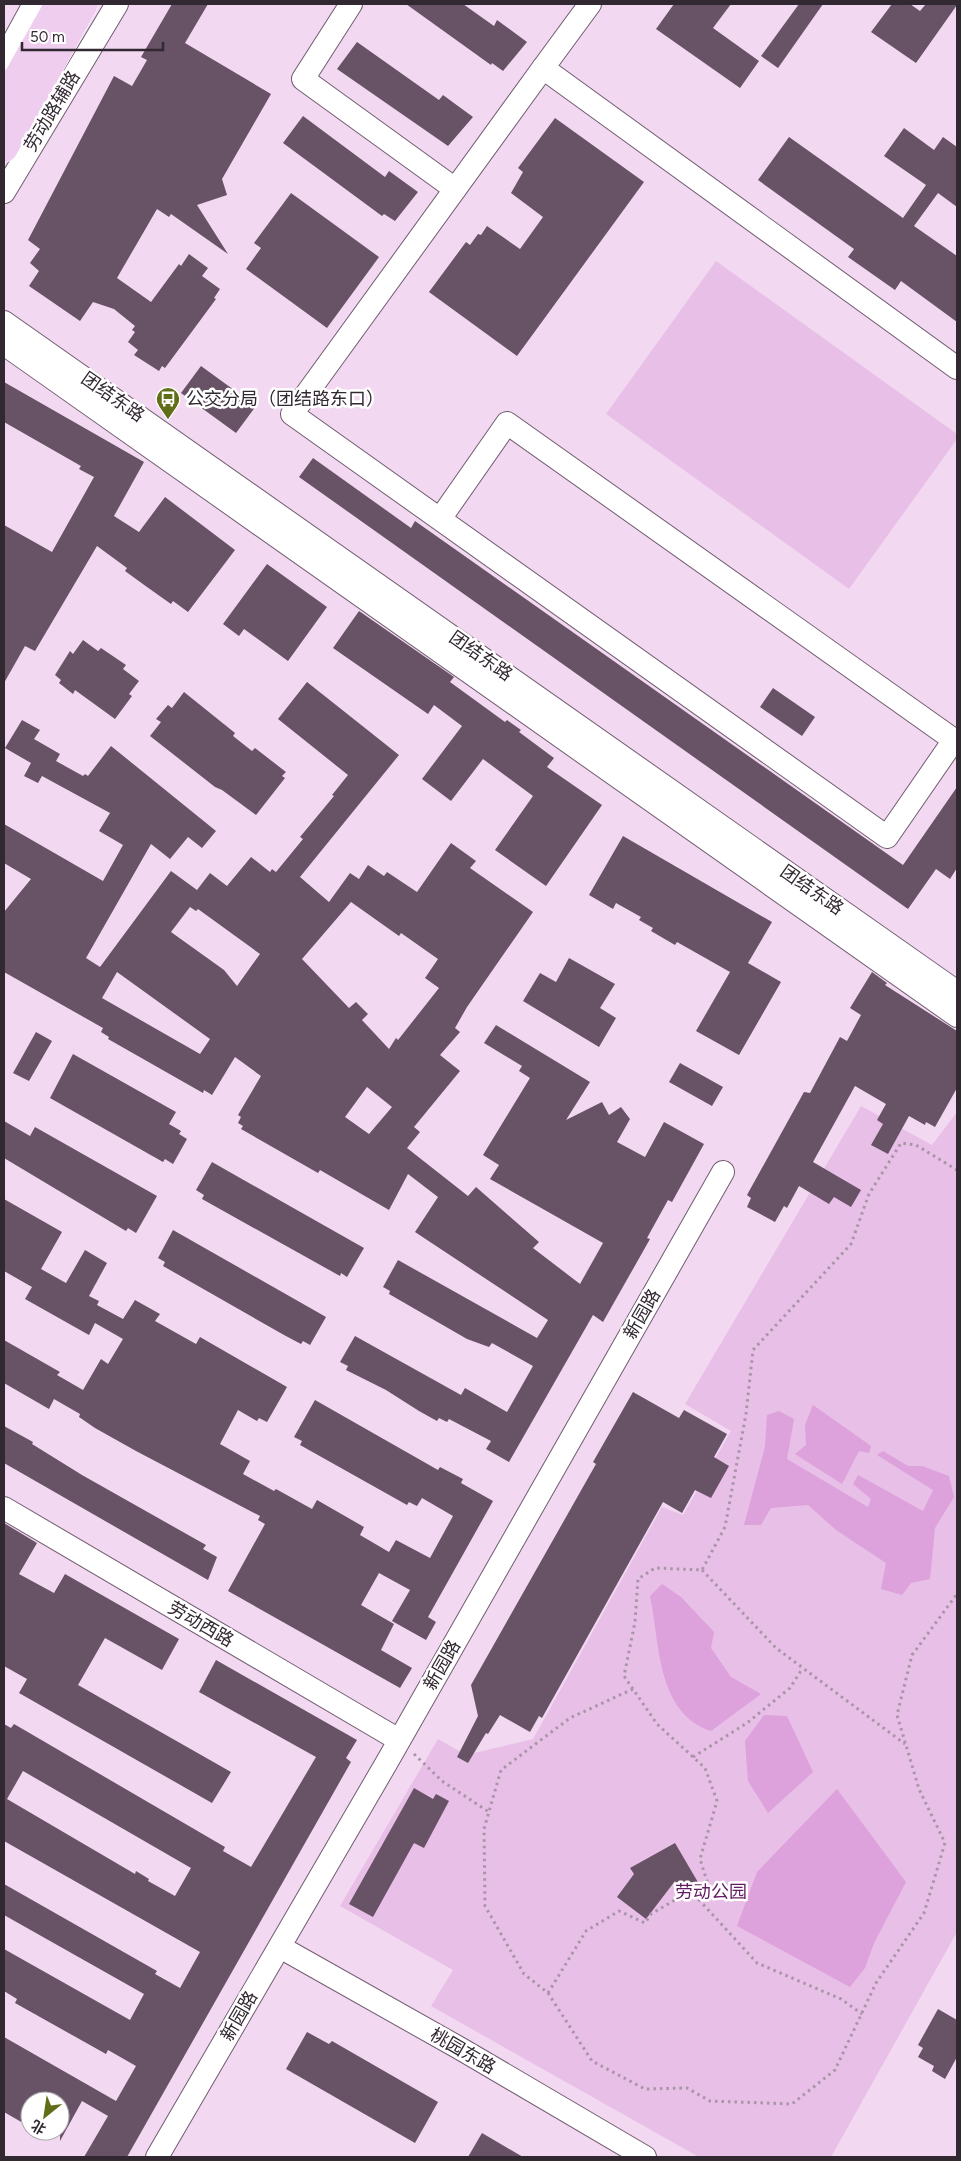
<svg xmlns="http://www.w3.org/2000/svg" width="961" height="2161" viewBox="0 0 961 2161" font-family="Figtree,'Noto Sans SC',sans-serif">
  <rect width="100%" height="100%" fill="#f2d9f1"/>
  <g fill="#e8bfe6">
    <path d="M716,261l241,173v5l-108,150 -243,-175z"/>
    <path d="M861,1106l71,39 25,-33v820l-126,225h-132l-268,-151 22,-36 -113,-64 98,-167 28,16 67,-16 129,-232 21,8 48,-84 -46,-27z"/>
  </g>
  <g fill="#dda1dc">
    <path d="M813,1405l58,41 -2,7 -10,-2 -17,33 -47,-30 11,-9 -1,-20z"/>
    <path d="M779,1411l15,8 -7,40 81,48 3,-8 -18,-15 5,-9 65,36 10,-21 -56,-35 6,-4 25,15h14l27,10 5,21 -19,31 -5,51 -19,4 -9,12 -21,-6 5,-26 -50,-33 -28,-25 -37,3 -10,17h-17l21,-78 2,-32z"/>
    <path d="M662,1584l19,13 33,35 -3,16 20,29 30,17 -50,37c-55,-18 -51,-89 -61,-135z"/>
    <path d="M764,1715l23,1 26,56 -45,41 -20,-32 -3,-40z"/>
    <path d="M837,1789l69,93 -32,61 -9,25 -15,19 -113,-61 20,-54z"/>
  </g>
  <g fill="#675266" fill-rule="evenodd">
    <path d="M172,4h36l-23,39 86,51 -49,85 5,16 -30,10 31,49 -57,-40 -2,3 -12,-8 -40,69 34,24 28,-38 2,2 8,-12 19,14 -6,8 18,13 -6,9 2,1 -51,69 -3,-2 -3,5 -25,-16 4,-5 -10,-8 7,-10 -3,-2 3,-4 -21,-17 -21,-7 -13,19 -51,-35 10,-15 -9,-8 10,-14 -12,-9 86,-164 18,10 15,-26 -6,-3z"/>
    <path d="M406,4h57l31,22 3,-6 30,22 -24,29 -11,-8 -1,2z"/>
    <path d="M674,4h57l-18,24 46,33 -19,27 -84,-59z"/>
    <path d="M799,4h24l-45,64 -17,-12z"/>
    <path d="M892,4h18l10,7 6,-7 31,1 -41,58 -45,-31z"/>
    <path d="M357,42l82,58 4,-5 30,22 -25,29 -111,-77z"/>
    <path d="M303,116l82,61 4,-6 29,21 -23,29 -11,-7 -2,2 -99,-73z"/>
    <path d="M555,118l89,64 -127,174 -88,-64 37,-50 4,3 8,-11 3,1 6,-9 33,23 23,-32 -32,-24 12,-21 -5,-4z"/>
    <path d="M904,128l30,22 9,-13 14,10v60l-19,-14 -24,33 43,30v66l-56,-41 -6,9 -47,-33 6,-8 -96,-69 31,-43 114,81 23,-33 -42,-29z"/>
    <path d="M291,193l88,64 -52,71 -81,-59 15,-21 -7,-5z"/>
    <path d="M201,366l55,40 -20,27 -55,-40z"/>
    <path d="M4,382l140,80 -30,54 25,16 26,-35 70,53 -47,62 -15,-11 -2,3 -24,-17 -22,-16 2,-3 -30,-22 -62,105 -10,-5 -21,37v-158l48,27 42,-75 -15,-8 2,-3 -77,-44z"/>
    <path d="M313,458l98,70 4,-7 488,344 54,-78v81l-7,11 -14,-10 -28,40 -609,-432z"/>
    <path d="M267,564l60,43 -39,54 -44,-32 -5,7 -16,-12z"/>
    <path d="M359,611l95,66 -4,5 55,40 2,-2 14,10 -2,2 35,26 -7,9 55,38 -56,81 -51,-36 38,-54 -50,-37 -32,42 -29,-22 40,-53 -28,-21 -6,9 -95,-66z"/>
    <path d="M83,640l15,11 3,-3 25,17 -3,4 16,12 -10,13 3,2 -17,23 -40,-29 -2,4 -14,-11 2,-3 -6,-5 15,-24 3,3z"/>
    <path d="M307,682l92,73 -99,122 29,25 21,-29 9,6 9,-14 16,11 3,-4 30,20 34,-49 25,18 -6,7 63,44 -66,95 -12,21 5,4 -20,23 20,16 -46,56 6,5 -13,16 61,48 8,-9 63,55 -6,6 47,36 23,-41 -113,-64 9,-14 -16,-10 47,-77 -11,-7 3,-5 -38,-23 12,-18 94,57 -24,38 36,-18 7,13 12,-8 9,12 -13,23 28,15 19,-35 40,22 -32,58 -4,-2 -21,38 3,1 -47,83 -10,-7 -84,147 -23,-13 5,-8 -42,-22 -2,3 -8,-4 -2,3 -18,-10 -33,-21 -40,-20 2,-4 -8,-4 15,-26 106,59 4,-7 42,24 26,-46 -41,-23 -3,4 -22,-8 -78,-45 1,-3 -7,-4 15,-27 139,78 11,-18 -133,-88 23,-35 -30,-23 -19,36 -69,-40 -2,3 -77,-44 2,-3 -5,-3 3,-6 -3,-2 23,-39 -26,-19 -23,38 -8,-5 -1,3 -95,-54 1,-2 -8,-5 2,-4 -99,-56v-60l27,-33 -27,-16v-39l99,57 20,-36 -24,-14 11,-18 -68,-37 -4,7 -14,-7 7,-13 -26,-15 17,-28 18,10 -6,9 26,15 -4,7 27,15 2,-2 3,2 23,-30 105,85 -14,17 -14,-11 -18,22 -19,-15 -65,114 14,9 71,-96 26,19 13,-17 17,13 24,-29 19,15 2,-3 4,3 27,-33 -3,-2 34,-41 -2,-1 16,-20 -70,-56zM351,902l48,34 2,-3 37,26 -13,19 14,10 -41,52 -2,-2 -7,11 -27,-29 6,-6 -12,-12 -7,6 -47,-49zM190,907l6,4 2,-2 62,45 -23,32 -13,-16 -53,-38zM117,972l93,67 -10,15 -98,-56zM367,1087l25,20 -23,27 -24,-17z"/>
    <path d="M773,688l42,29 -13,19 -42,-29z"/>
    <path d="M184,692l51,41 -2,3 19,15 3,-3 31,24 -4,4 3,2 -29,37 -34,-25 -7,-3 -65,-51 11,-14 -5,-3 12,-14 4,3z"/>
    <path d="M623,836l149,86 -24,41 33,19 -42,73 -43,-24 34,-59 -53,-30 -2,3 -24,-14 2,-3 -14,-8 2,-3 -25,-14 -3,6 -24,-14z"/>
    <path d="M569,958l46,26 -15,24 16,10 -17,29 -76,-46 17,-28 16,9z"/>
    <path d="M872,972l15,11 -2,2 72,46v57l-22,39 -9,-5 -1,3 -16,-9 -21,38 -17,-9 12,-21 -6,-4 9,-16 -31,-18 -42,76 48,28 -10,17 -17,-10 -5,7 -30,-18 -12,22 -3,-2 -9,16 -28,-15 4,-9 -4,-3 57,-103 6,1 30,-56 7,4 14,-26 -11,-7z"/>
    <path d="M36,1032l16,9 -23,40 -16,-8z"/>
    <path d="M73,1054l103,58 -7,12 12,7 -2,3 8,5 -14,25 -8,-5 -2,3 -113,-64z"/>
    <path d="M680,1063l43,24 -11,19 -43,-24z"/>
    <path d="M4,1121l26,15 5,-9 122,69 -21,37 -8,-5 -2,3 -122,-73z"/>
    <path d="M212,1162l152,86 -17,29 -6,-4 -1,3 -138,-77 2,-4 -8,-5z"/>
    <path d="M4,1199l58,33 -21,37 25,14 19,-33 22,13 -18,33 10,5 -2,4 26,14 12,-19 25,14 -5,7 41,23 4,-7 87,50 -20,35 -8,-4 -2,3 -19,-11 -18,34 30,17 -7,13 31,17 2,-2 36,20 5,-9 47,27 -4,8 29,17 7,-12 34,18 23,-42 -31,-18 -5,8 -8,-4 -2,3 -107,-60 2,-4 -8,-4 21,-37 123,70 2,-3 23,12 -2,4 32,18 -65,116 8,5 -10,18 -34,-19 18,-31 -31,-17 -18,32 33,19 -13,26 31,18 -12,20 -172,-97 37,-67 -7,-4 2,-4 -124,-65 -41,-23 -16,-11 1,-3 -26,-15 -5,10 -45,-26v-43l56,32 -3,3 26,15 18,-31 7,5 15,-25 -28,-16 -6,12 -64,-36 7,-12 -28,-16z"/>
    <path d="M173,1230l153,87 -16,28 -7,-4 -2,3 -17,-9 -121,-69 2,-4 -7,-4z"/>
    <path d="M633,1392l46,26 5,-8 43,24 -13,23 15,9 -18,32 -16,-8 -13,23 -19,-11 -121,216 -3,-2 -9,16 -30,-17 -12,19 -2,-1 -18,30 -11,-6 21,-41 -7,-31 125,-221 -3,-2z"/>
    <path d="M4,1426l29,16 -1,2 50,31 124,70 -3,4 14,8 -9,23 -204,-117z"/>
    <path d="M4,1523l33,20 -18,31 35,19 11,-19 114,65 -17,31 -57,-32 -27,47 153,87 -19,31 -193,-110 8,-14 -23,-13z"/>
    <path d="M216,1660l141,80 -11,18 5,4 -224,395h-43l24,-41 -26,-15 -22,40v-40h-30v26l-26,-15v-75l112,64 20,-35 -28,-16 -2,4 -91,-51 2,-4 -13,-8v-42l126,71 14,-26 -140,-79v-31l153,87 -2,3 25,14 20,-36 -196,-111v-117l7,4 3,-4 211,123 -2,4 28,16 65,-110 -117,-65zM23,1771l168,97 -16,28 -27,-15 1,-2 -13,-8 -1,3 -128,-75z"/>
    <path d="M414,1788l19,11 3,-5 13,7 -25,47 -10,-5 -41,74 -24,-13z"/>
    <path d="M675,1843l24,41 -17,10 -7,-13 -29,38 -29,-22 17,-23 -4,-6z"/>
    <path d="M938,2009l19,11v37l-12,22 -13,-8 2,-5 -16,-9 5,-9 -5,-3z"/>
    <path d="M307,2032l22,12 3,-3 106,61 -23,41 -129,-74z"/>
    <path d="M482,2133l41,24h-55z"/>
  </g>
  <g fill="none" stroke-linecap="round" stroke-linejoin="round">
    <g stroke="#715c70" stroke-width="24">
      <g id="minor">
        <path d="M351,4l-48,75 152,110"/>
        <path d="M590,4l-47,64 414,300"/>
        <path d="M4,59l30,-55"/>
        <path d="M4,192l113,-188"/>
        <path d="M4,322l953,670"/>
        <path d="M4,344l953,672"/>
        <path d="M440,519l67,-96 447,317 -67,97 -595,-423 251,-346"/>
        <path d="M4,1508l395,232"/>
        <path d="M280,1947l181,102 184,108"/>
        <path d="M157,2157l230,-395 336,-590"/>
      </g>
    </g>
    <g stroke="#fff" stroke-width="29">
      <g id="major">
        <path d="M4,102l55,-98"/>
        <path d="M4,148l80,-144"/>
      </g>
    </g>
    <g stroke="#a895a7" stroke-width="3" stroke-dasharray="2.5 4" stroke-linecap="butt">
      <path d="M702,1570l74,78 129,96"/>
      <path d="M633,1689l-63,29 -69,52 -17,59 1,77 39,68 24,19 44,68 53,28 42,-1 23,13 82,3 43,-34 41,-87 48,-70 21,-70 -26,-54 -22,-74 15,-60 45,-61"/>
      <path d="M414,1754l28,27 47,31"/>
      <path d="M693,1757l54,-34 43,-35 12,-19"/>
      <path d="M690,1890l67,73 84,36 21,15"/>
      <path d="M548,1993l38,-62 33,-20 26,12 6,-9 56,-33 -7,-22 17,-58 -12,-33 -48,-44 -33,-48 11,-54 3,-43 17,-11 47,2 23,-43 21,-113 7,-64 98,-106 18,-50 32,-51 15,2 41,25"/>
    </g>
    <use href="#minor" stroke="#fff" stroke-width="22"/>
    <use href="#major" stroke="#efcdee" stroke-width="28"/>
  </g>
  <defs>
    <g id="bus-pin" transform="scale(1.25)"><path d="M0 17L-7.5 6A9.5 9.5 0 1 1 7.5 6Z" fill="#626e17" stroke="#fff"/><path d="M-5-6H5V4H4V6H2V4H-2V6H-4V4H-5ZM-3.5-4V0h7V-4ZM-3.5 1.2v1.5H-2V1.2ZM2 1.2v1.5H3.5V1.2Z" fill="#fff"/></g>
  </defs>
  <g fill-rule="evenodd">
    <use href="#bus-pin" x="168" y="399"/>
  </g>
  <g text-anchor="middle" stroke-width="5" stroke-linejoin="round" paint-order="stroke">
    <g font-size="18" fill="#322831" stroke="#fff">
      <text transform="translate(52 111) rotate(-59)" y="6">劳动路辅路</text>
      <text transform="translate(113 397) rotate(35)" y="6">团结东路</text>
      <text transform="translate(481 656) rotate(35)" y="6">团结东路</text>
      <text transform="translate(812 890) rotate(35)" y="6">团结东路</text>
      <text transform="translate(642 1314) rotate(-60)" y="6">新园路</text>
      <text transform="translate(201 1624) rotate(30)" y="6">劳动西路</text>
      <text transform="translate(442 1665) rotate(-60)" y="6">新园路</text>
      <text transform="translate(239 2016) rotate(-60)" y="6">新园路</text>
      <text transform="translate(463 2051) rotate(30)" y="6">桃园东路</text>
    </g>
    <g font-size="18" fill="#322831" stroke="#fff" text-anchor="start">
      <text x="186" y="405">公交分局（团结路东口）</text>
    </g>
    <g font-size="18" fill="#631d64" stroke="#fff">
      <text x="711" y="1898">劳动公园</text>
    </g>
  </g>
  <rect width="961" height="2161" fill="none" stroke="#322831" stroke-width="10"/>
  <g transform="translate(45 2116) rotate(210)"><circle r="24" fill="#ffffff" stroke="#ada9ad"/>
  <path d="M0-4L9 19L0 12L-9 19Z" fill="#626e17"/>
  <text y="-8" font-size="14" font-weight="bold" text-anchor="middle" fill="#322831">北</text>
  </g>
  <path d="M22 42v8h141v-8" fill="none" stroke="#322831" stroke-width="2.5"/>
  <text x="30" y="42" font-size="15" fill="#322831" stroke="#ffffff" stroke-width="4" paint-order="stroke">50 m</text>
</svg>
